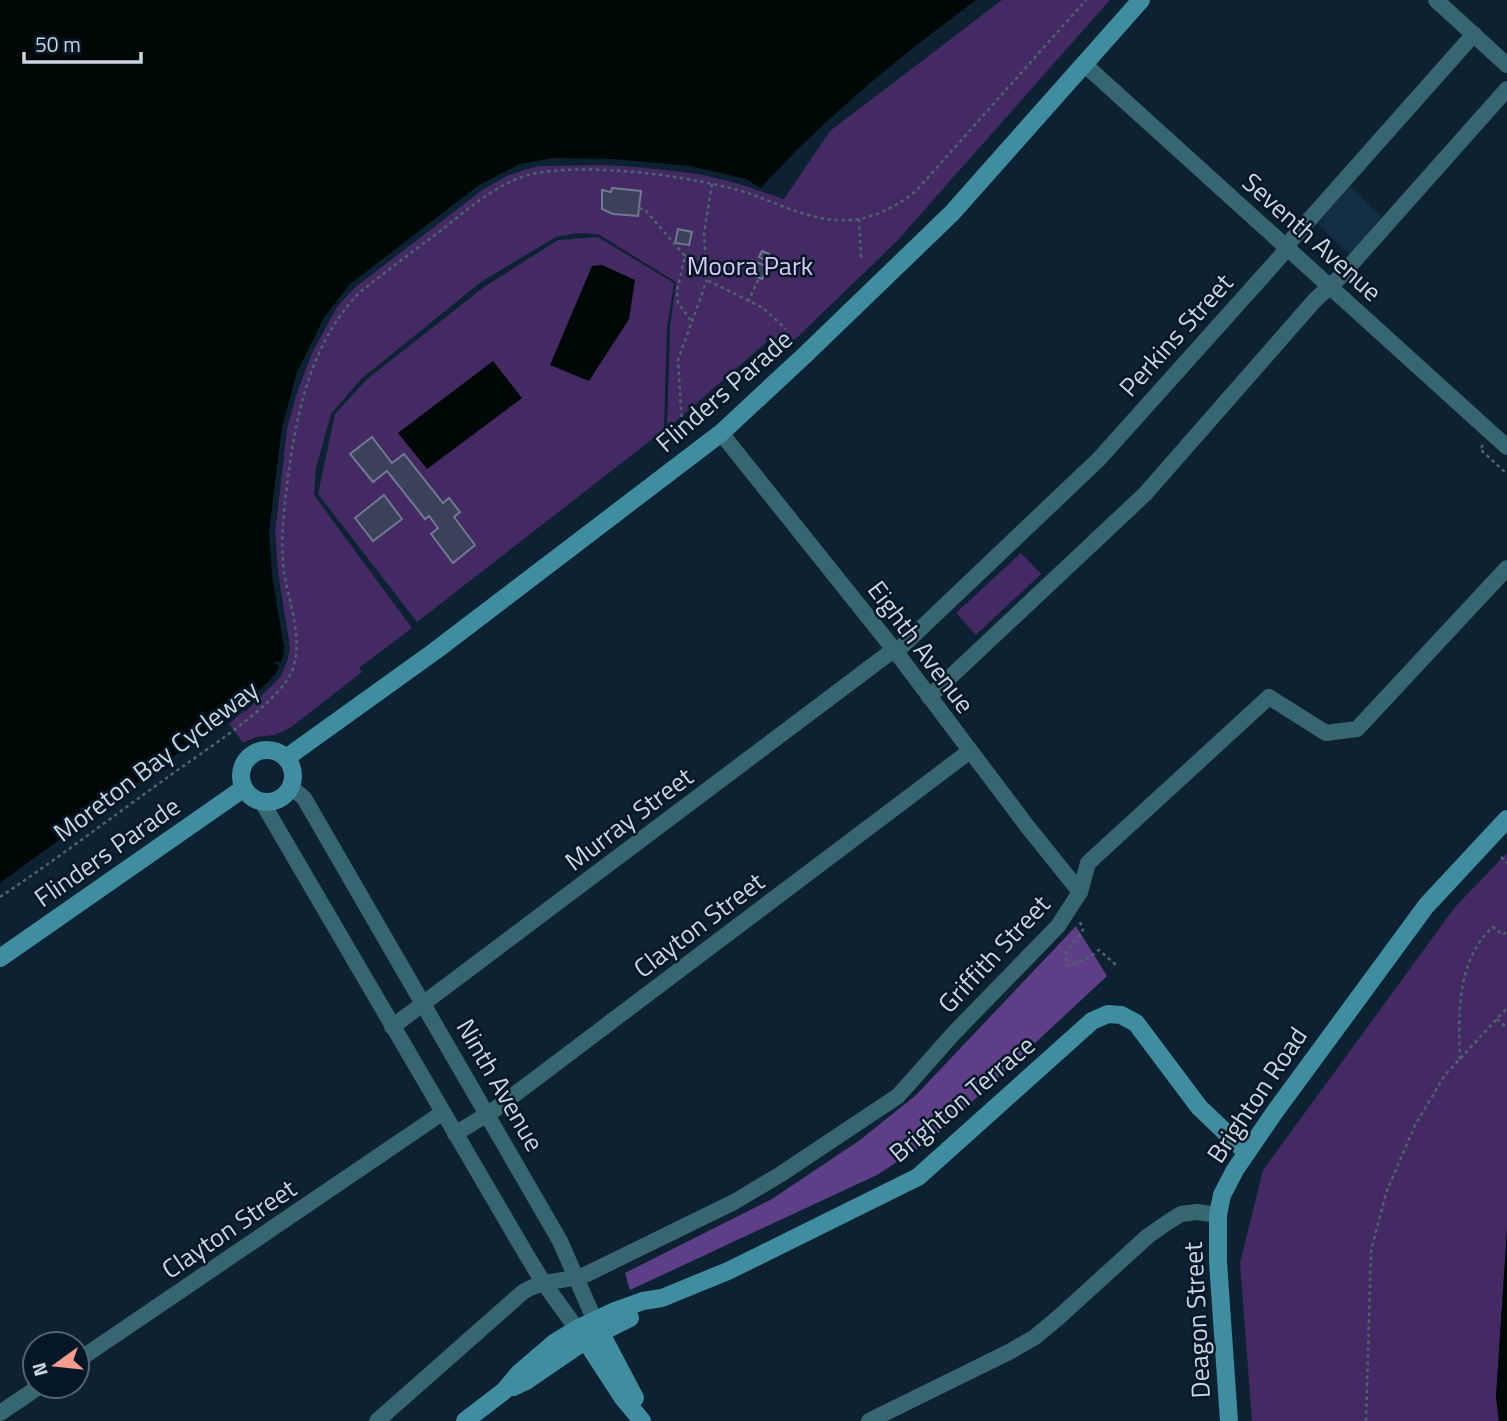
<svg xmlns="http://www.w3.org/2000/svg" width="1507" height="1421" viewBox="0 0 1507 1421" font-family="'Titillium Web',sans-serif">
  <rect width="100%" height="100%" fill="#0c2131"/>
  <path fill="#132e42" d="M1350,186l34,33 -34,36 -34,-32z"/>
  <g fill="#432a62">
    <path d="M1002,0h108l-214,242 -113,109 -12,-13 -104,91 3,-102 6,-45 -78,-48 -21,-1 -21,4 -75,45 -120,97 -30,35 -15,54 -2,27 98,133 -53,40 3,4 -72,56 -15,7 -19,2 -13,6 -14,-19 52,-48 7,-18v-22l-10,-62 -3,-42 12,-104 9,-33 15,-40 25,-47 18,-20 128,-98 26,-15 29,-9 76,-1 76,7 38,8 57,19 46,-68z"/>
    <path d="M598,237l76,46 -7,45 -3,102 -247,192 -99,-128 17,-80 31,-34 118,-93 74,-47z"/>
    <path d="M1021,553l20,21 -65,61 -20,-22z"/>
    <path d="M1507,853v377l-11,167 3,24h-247l-12,-158 23,-93 192,-263z"/>
  </g>
  <path fill="#5e3e86" d="M1076,926l31,50 -175,163 -55,36 -247,115 -5,-17 147,-74 88,-59 56,-45z"/>
  <g fill="#000807">
    <path d="M0,0h976c-77,57 -151,117 -215,188l-56,-15 -92,-11 -76,2 -44,16 -129,97 -21,20 -34,57 -20,57 -14,100 -2,42 13,83 -2,28 -9,-3 -1,2 9,5 -40,42 -55,43 -188,137z"/>
    <path d="M602,265l33,15 -6,39 -40,62 -39,-16 42,-99z"/>
    <path d="M493,361l29,37 -95,71 -29,-36z"/>
    <path d="M1507,1230v191h-8l-3,-24z"/>
  </g>
  <path fill="#0c2131" d="M553,158l60,1 77,7 56,13 18,11 -60,-15 -62,-8 -59,-3 -46,2 -29,9 -26,15 -128,98 -18,20 -25,47 -15,40 -9,33 -12,104 3,42 12,73 -2,11 -7,18 -36,36 -2,-2 -55,43 -188,137v-7l185,-135 27,-21 -3,-4 6,-5 4,4 47,-38 10,-11 7,-16 1,-10 -12,-72 -3,-43 13,-105 15,-55 28,-56 25,-32 129,-99 41,-21z"/>
  <g fill="#3a4158" stroke="#707892" stroke-width="2">
    <path d="M612,188l29,3 -3,25 -25,-2 -11,-5v-19l9,2z"/>
    <path d="M678,229l14,3 -3,13 -14,-2z"/>
    <path d="M762,251l7,3 -4,6 -6,-3z"/>
    <path d="M752,260l16,7 -6,12 -15,-6z"/>
    <path d="M372,437l20,26 12,-9 39,49 6,-5 11,14 -6,5 21,28 -22,18 -22,-29 7,-6 -9,-12 -4,3 -38,-48 -14,11 -23,-28z"/>
    <path d="M384,495l18,24 -29,22 -18,-23z"/>
  </g>
  <g fill="none" stroke-linecap="round" stroke-linejoin="round">
    <g stroke="#4f616f" stroke-width="2.5" stroke-dasharray="3.5 3.5" stroke-linecap="butt">
      <path d="M712,184l-8,49 3,47 56,28 23,21"/>
      <path d="M639,208l7,3 39,45 -8,35 1,12 14,19"/>
      <path d="M859,219l2,39"/>
      <path d="M685,256l20,4"/>
      <path d="M748,302l11,-24"/>
      <path d="M682,424l-4,-64 29,-80"/>
      <path d="M1483,445l-3,4 27,25"/>
      <path d="M1501,857l6,6"/>
      <path d="M0,897c57,-38 112,-80 168,-120 32,-24 109,-71 124,-106 12,-31 -3,-68 -8,-99 -4,-32 0,-63 4,-95 9,-66 23,-134 71,-184 26,-21 53,-41 80,-61 27,-21 55,-47 89,-57 54,-14 166,1 220,18 31,11 68,30 102,27 25,-2 47,-14 66,-29l170,-191"/>
      <path d="M1080,922l3,8 -17,23 1,13 21,-8 11,-8 17,15"/>
      <path d="M1497,1019l10,9"/>
      <path d="M1460,1059c-2,-45 -3,-100 33,-132l10,8 4,-4"/>
      <path d="M1366,1421l5,-170 15,-58 29,-68 30,-50 62,-67"/>
    </g>
    <g stroke="#376570" stroke-width="16">
      <path d="M1436,0l71,65"/>
      <path d="M1084,64l423,383"/>
      <path d="M721,433l175,219 131,174 53,66"/>
      <path d="M929,697l216,-203 170,-194 24,-22 168,-189"/>
      <path d="M291,787l13,11 256,443 35,80"/>
      <path d="M262,802l264,452 17,28 34,47"/>
      <path d="M392,1027l496,-373 8,-2 203,-193 181,-202 13,-19 181,-204"/>
      <path d="M455,1134l39,-24 476,-359"/>
      <path d="M77,1361l365,-248"/>
      <path d="M0,1413l40,-27"/>
      <path d="M377,1421l146,-129c23,-14 40,-9 64,-18l147,-72 47,-28 117,-78 55,-62 105,-108 22,-34 8,-29 181,-166 57,36 31,-4 150,-161"/>
      <path d="M869,1421l140,-69 26,-15 24,-20 89,-81 20,-14 13,-8 16,-2 21,3"/>
    </g>
    <g stroke="#3f8d9e" stroke-width="18">
      <circle cx="267" cy="776" r="26"/>
      <path d="M286,758l149,-107 286,-218 85,-79 146,-141 189,-213"/>
      <path d="M0,958l244,-170"/>
      <path d="M596,1324l39,74"/>
      <path d="M580,1332l43,66 19,23"/>
      <path d="M513,1387l13,-6 60,-41 44,-22"/>
      <path d="M465,1421l39,-30 15,-18 35,-30 23,-14 38,-18 28,-10 19,-3 66,-27 190,-94 174,-156 16,-7 13,1 15,8 63,84 47,45"/>
      <path d="M1229,1421l-11,-159v-47l4,-20 13,-25 39,-57 152,-207 81,-87"/>
    </g>
  </g>
  <g text-anchor="middle" stroke-width="5" stroke-linejoin="round" paint-order="stroke">
    <g font-size="26" fill="#c9d6e1" stroke="#031727">
      <text transform="translate(1312 237) rotate(42)" y="9">Seventh Avenue</text>
      <text transform="translate(1176 335) rotate(-48)" y="9">Perkins Street</text>
      <text transform="translate(724 391) rotate(-41)" y="9">Flinders Parade</text>
      <text transform="translate(921 647) rotate(53)" y="9">Eighth Avenue</text>
      <text transform="translate(156 761) rotate(-37)" y="9">Moreton Bay Cycleway</text>
      <text transform="translate(629 819) rotate(-37)" y="9">Murray Street</text>
      <text transform="translate(107 852) rotate(-35)" y="9">Flinders Parade</text>
      <text transform="translate(699 925) rotate(-37)" y="9">Clayton Street</text>
      <text transform="translate(994 954) rotate(-47)" y="9">Griffith Street</text>
      <text transform="translate(500 1085) rotate(60)" y="9">Ninth Avenue</text>
      <text transform="translate(1257 1095) rotate(-56)" y="9">Brighton Road</text>
      <text transform="translate(962 1099) rotate(-40)" y="9">Brighton Terrace</text>
      <text transform="translate(229 1229) rotate(-34)" y="9">Clayton Street</text>
      <text transform="translate(1197 1320) rotate(-93)" y="9">Deagon Street</text>
    </g>
    <g font-size="26" fill="#d8c8f2" stroke="#031727">
      <text x="750" y="275">Moora Park</text>
    </g>
  </g>
  <g transform="translate(56 1365) rotate(255)"><circle r="33" fill="#031727" stroke="#526371" stroke-width="2"/>
  <path d="M0-5L12 26L0 18L-12 26Z" fill="#f49d8d"/>
  <text y="-10" font-size="19" font-weight="bold" text-anchor="middle" fill="#c9d6e1">N</text>
  </g>
  <path d="M24 52v10h117v-10" fill="none" stroke="#c9d6e1" stroke-width="3.5"/>
  <text x="35" y="52" font-size="21" fill="#c9d6e1" stroke="#031727" stroke-width="5" paint-order="stroke">50 m</text>
</svg>
